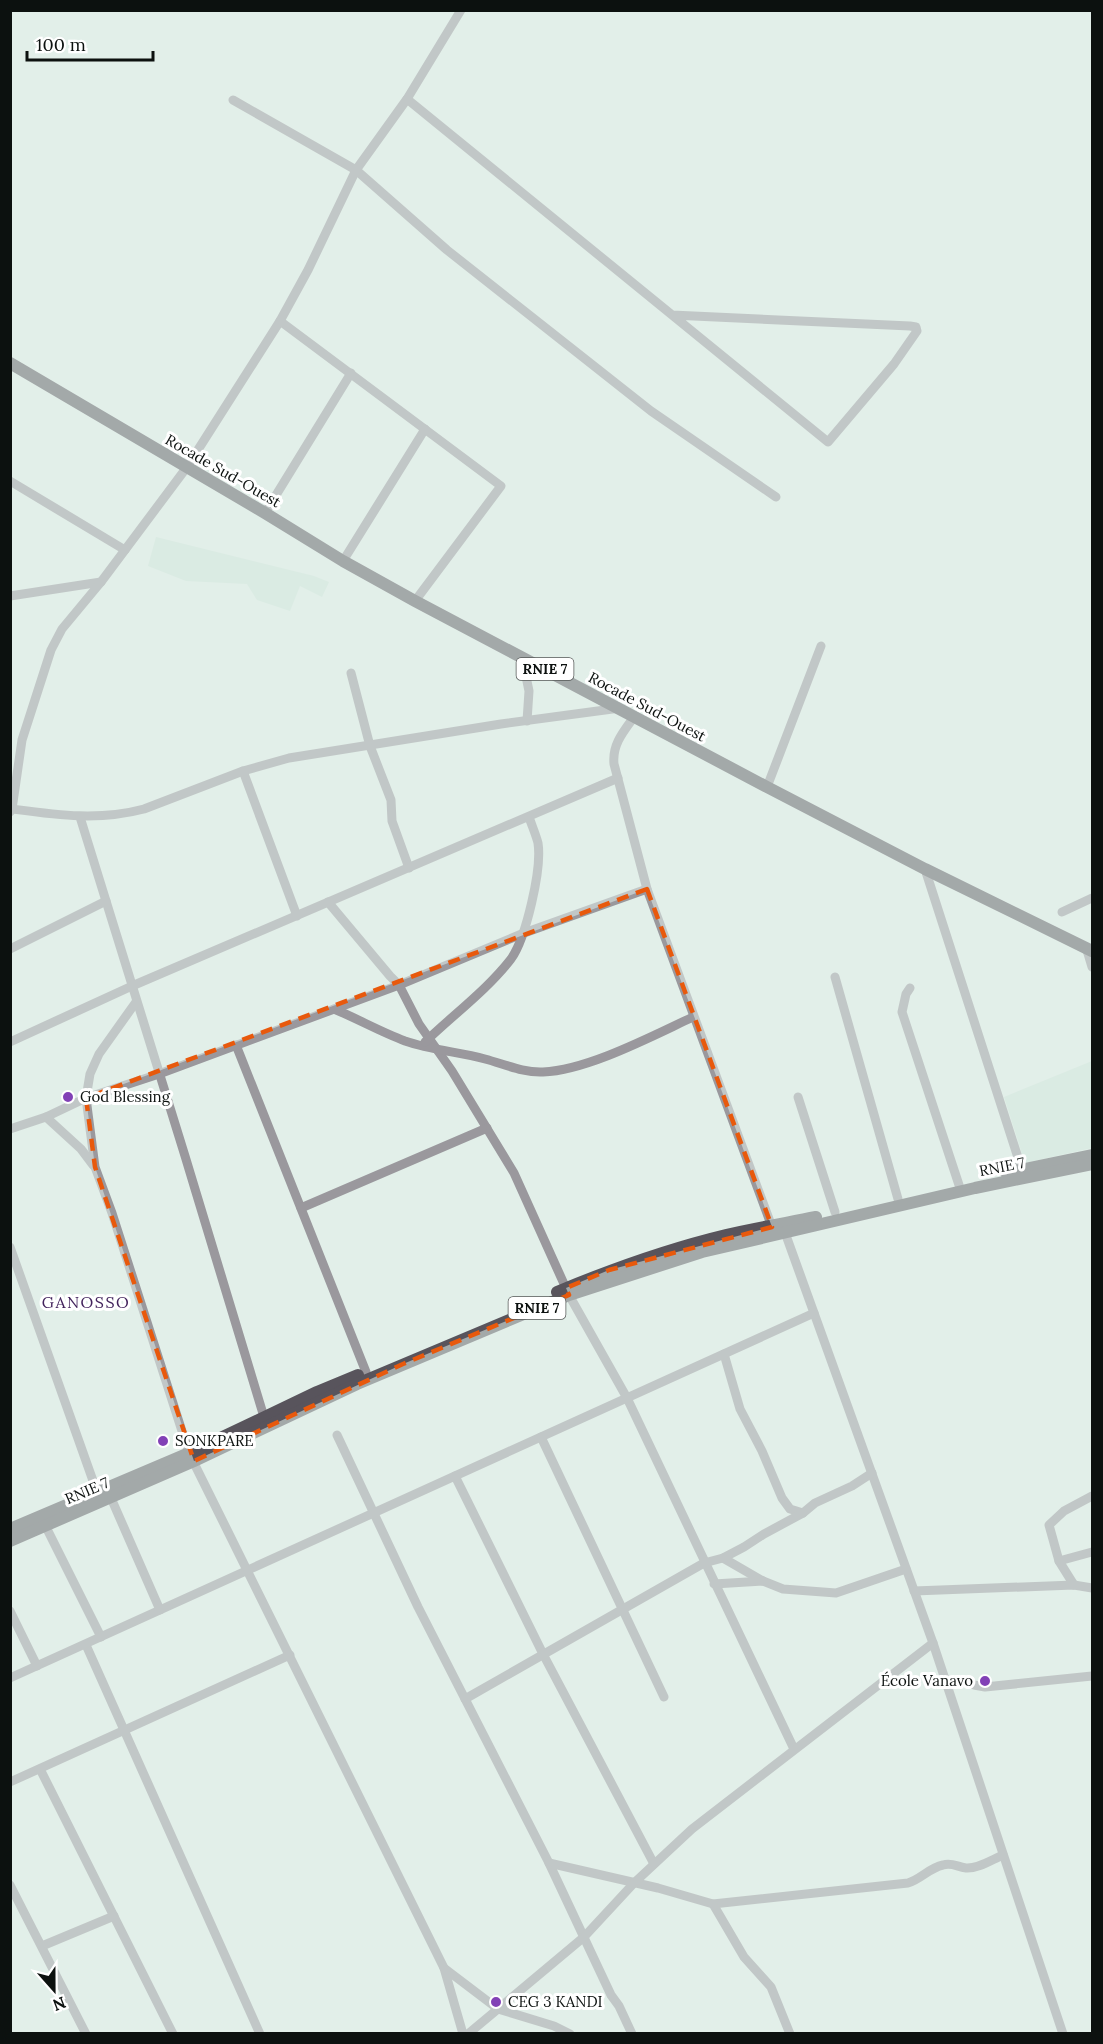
<svg xmlns="http://www.w3.org/2000/svg" width="1103" height="2044" viewBox="0 0 1103 2044" font-family="Lora,serif">
  <rect width="100%" height="100%" fill="#e2efe9"/>
  <g fill="#d1e6db">
    <path d="M156,537l158,39 15,6 -7,15 -22,-11 -10,25 -33,-11 -10,-16 -61,-3 -38,-15z"/>
    <path d="M1092,1061v87l-67,15 -21,-66z"/>
  </g>
  <g fill="none" stroke-linecap="round" stroke-linejoin="round">
    <g stroke="#9a989d" stroke-width="9">
      <path d="M407,99l421,343 66,-78 23,-33 -1,-4 -6,-1 -238,-11"/>
      <path d="M233,100l123,70 91,80 204,161 125,86"/>
      <path d="M280,321l221,165 -86,115"/>
      <path d="M10,481l115,69"/>
      <path d="M265,513l86,-140"/>
      <path d="M343,561l82,-132"/>
      <path d="M10,596l91,-14"/>
      <path d="M522,657l7,34 -2,30"/>
      <path d="M351,673l19,73 21,54 1,21 17,47"/>
      <path d="M634,717c-11,15 -22,28 -20,47l33,125 125,338"/>
      <path d="M243,771l54,145"/>
      <path d="M767,787l54,-141"/>
      <path d="M12,809c45,6 87,12 132,0l99,-38 46,-13 212,-34 119,-16"/>
      <path d="M10,812l2,-3 10,-69 29,-90 11,-21 39,-47 86,-115 93,-146 28,-51 48,-100 51,-71 54,-89"/>
      <path d="M80,817l105,339 79,261"/>
      <path d="M925,869l97,301"/>
      <path d="M328,902l62,74 9,9 20,39 33,47 62,102 55,122 58,103 167,351"/>
      <path d="M1062,912l30,-14"/>
      <path d="M1086,947l6,20"/>
      <path d="M10,949l96,-48"/>
      <path d="M835,977l63,222"/>
      <path d="M910,988l-4,6 -4,18 57,173"/>
      <path d="M136,1002l-37,52 -9,20 -4,24 9,69 17,46 77,240 255,515 19,66"/>
      <path d="M334,1009c24,10 47,23 71,32 26,9 54,11 80,18 19,5 39,14 58,13 45,-2 109,-36 150,-55"/>
      <path d="M10,1042l122,-56 486,-208"/>
      <path d="M425,1042c28,-27 62,-52 86,-83 15,-21 31,-90 27,-116 -2,-8 -6,-17 -9,-26"/>
      <path d="M236,1045l130,327"/>
      <path d="M798,1097l37,115"/>
      <path d="M46,1117l35,32 12,16"/>
      <path d="M10,1129l36,-12 40,-19 73,-24 240,-89 125,-52 123,-44"/>
      <path d="M301,1208l186,-80"/>
      <path d="M783,1227l150,416 130,391"/>
      <path d="M10,1247l87,245"/>
      <path d="M724,1354l16,55 22,42 20,47 8,11 13,4"/>
      <path d="M337,1435l81,172 131,256 62,132 8,11 13,28"/>
      <path d="M541,1437l123,260"/>
      <path d="M455,1476l88,178 111,210"/>
      <path d="M111,1498l49,112"/>
      <path d="M45,1525l56,112"/>
      <path d="M723,1558l40,23"/>
      <path d="M1059,1561l33,-9"/>
      <path d="M714,1584l49,-3 20,8 53,4 70,-24"/>
      <path d="M1074,1585l-15,-24 -10,-36 15,-14 28,-15"/>
      <path d="M914,1591l160,-6 18,3"/>
      <path d="M10,1611l27,55"/>
      <path d="M86,1645l174,389"/>
      <path d="M10,1678l804,-365"/>
      <path d="M974,1685l11,2 107,-11"/>
      <path d="M465,1699l239,-136 19,-5 21,-11 20,-13 39,-21 12,-10 37,-17 20,-13"/>
      <path d="M40,1769l133,265"/>
      <path d="M10,1782l280,-127"/>
      <path d="M549,1863l109,25 55,16 195,-21c13,-4 21,-15 35,-18 9,-3 14,2 23,3 12,1 27,-9 37,-13"/>
      <path d="M10,1885l76,149"/>
      <path d="M713,1904l31,53 27,30 19,47"/>
      <path d="M42,1946l72,-30"/>
      <path d="M444,1968l54,41 56,17 16,8"/>
      <path d="M468,2034l116,-97 50,-54 58,-54 241,-186"/>
    </g>
    <g stroke="#58545c" stroke-width="12">
      <path d="M10,363l255,150 78,48 72,40 352,186 158,82 167,82"/>
      <path d="M1006,1173l86,-18"/>
      <path d="M557,1292c55,-23 111,-43 169,-57 30,-7 60,-12 90,-18"/>
      <path d="M10,1529l179,-76 128,-61 41,-17"/>
      <path d="M10,1541l184,-80 163,-77 212,-89 133,-43 273,-64 117,-24"/>
    </g>
  </g>
  <path d="M0 0H1103V2044H0ZM647,889l125,338 -163,43 -43,18 3,7 -166,69 -209,97 -99,-294 -9,-69z" fill="#e2efe9" fill-opacity=".55" fill-rule="evenodd"/>
  <path fill="none" stroke="#e8590c" stroke-width="4.5" stroke-dasharray="12 8" stroke-linejoin="round" d="M647,889l125,338 -163,43 -43,18 3,7 -166,69 -209,97 -99,-294 -9,-69z"/>
  <g fill="#8241b6" stroke="#fff" stroke-width="2">
    <circle cx="68" cy="1097" r="6"/>
    <circle cx="163" cy="1441" r="6"/>
    <circle cx="985" cy="1681" r="6"/>
    <circle cx="496" cy="2002" r="6"/>
  </g>
  <g text-anchor="middle" stroke-width="6" stroke-linejoin="round" paint-order="stroke">
    <g fill="#fff" stroke="#555857" stroke-width="1.5">
      <rect x="516.5" y="658" width="57" height="22" rx="4.5"/>
      <rect x="508.5" y="1297" width="57" height="22" rx="4.5"/>
    </g>
    <g font-size="14" font-weight="bold" fill="#0c110f">
      <text x="545" y="674">RNIE 7</text>
      <text x="537" y="1313">RNIE 7</text>
    </g>
    <g font-size="15" fill="#0c110f" stroke="#fff">
      <text transform="translate(223 471) rotate(30)" y="5">Rocade Sud-Ouest</text>
      <text transform="translate(647 707) rotate(28)" y="5">Rocade Sud-Ouest</text>
      <text transform="translate(1002 1167) rotate(-11)" y="5">RNIE 7</text>
      <text transform="translate(87 1491) rotate(-23)" y="5">RNIE 7</text>
    </g>
    <g font-size="15" fill="#0c110f" stroke="#fff" text-anchor="start">
      <text x="80" y="1102">God Blessing</text>
      <text x="175" y="1446">SONKPARE</text>
      <text x="973" y="1686" text-anchor="end">École Vanavo</text>
      <text x="508" y="2007">CEG 3 KANDI</text>
    </g>
    <g font-size="16" letter-spacing="1.5" fill="#42235c" stroke="#fff">
      <text x="86" y="1308">GANOSSO</text>
    </g>
  </g>
  <rect width="1103" height="2044" fill="none" stroke="#0c110f" stroke-width="24"/>
  <g transform="translate(54 1990) rotate(159)" stroke="#ffffff" stroke-width="4.5" paint-order="stroke">
  <path d="M0-4.5L10 22L0 15L-10 22Z" fill="#0c110f"/>
  <text y="-9" font-size="16" font-weight="bold" text-anchor="middle" fill="#0c110f">N</text>
  </g>
  <path d="M27 51v9h126v-9" fill="none" stroke="#0c110f" stroke-width="3"/>
  <text x="36" y="51" font-size="18" fill="#0c110f" stroke="#ffffff" stroke-width="4.5" paint-order="stroke">100 m</text>
</svg>
